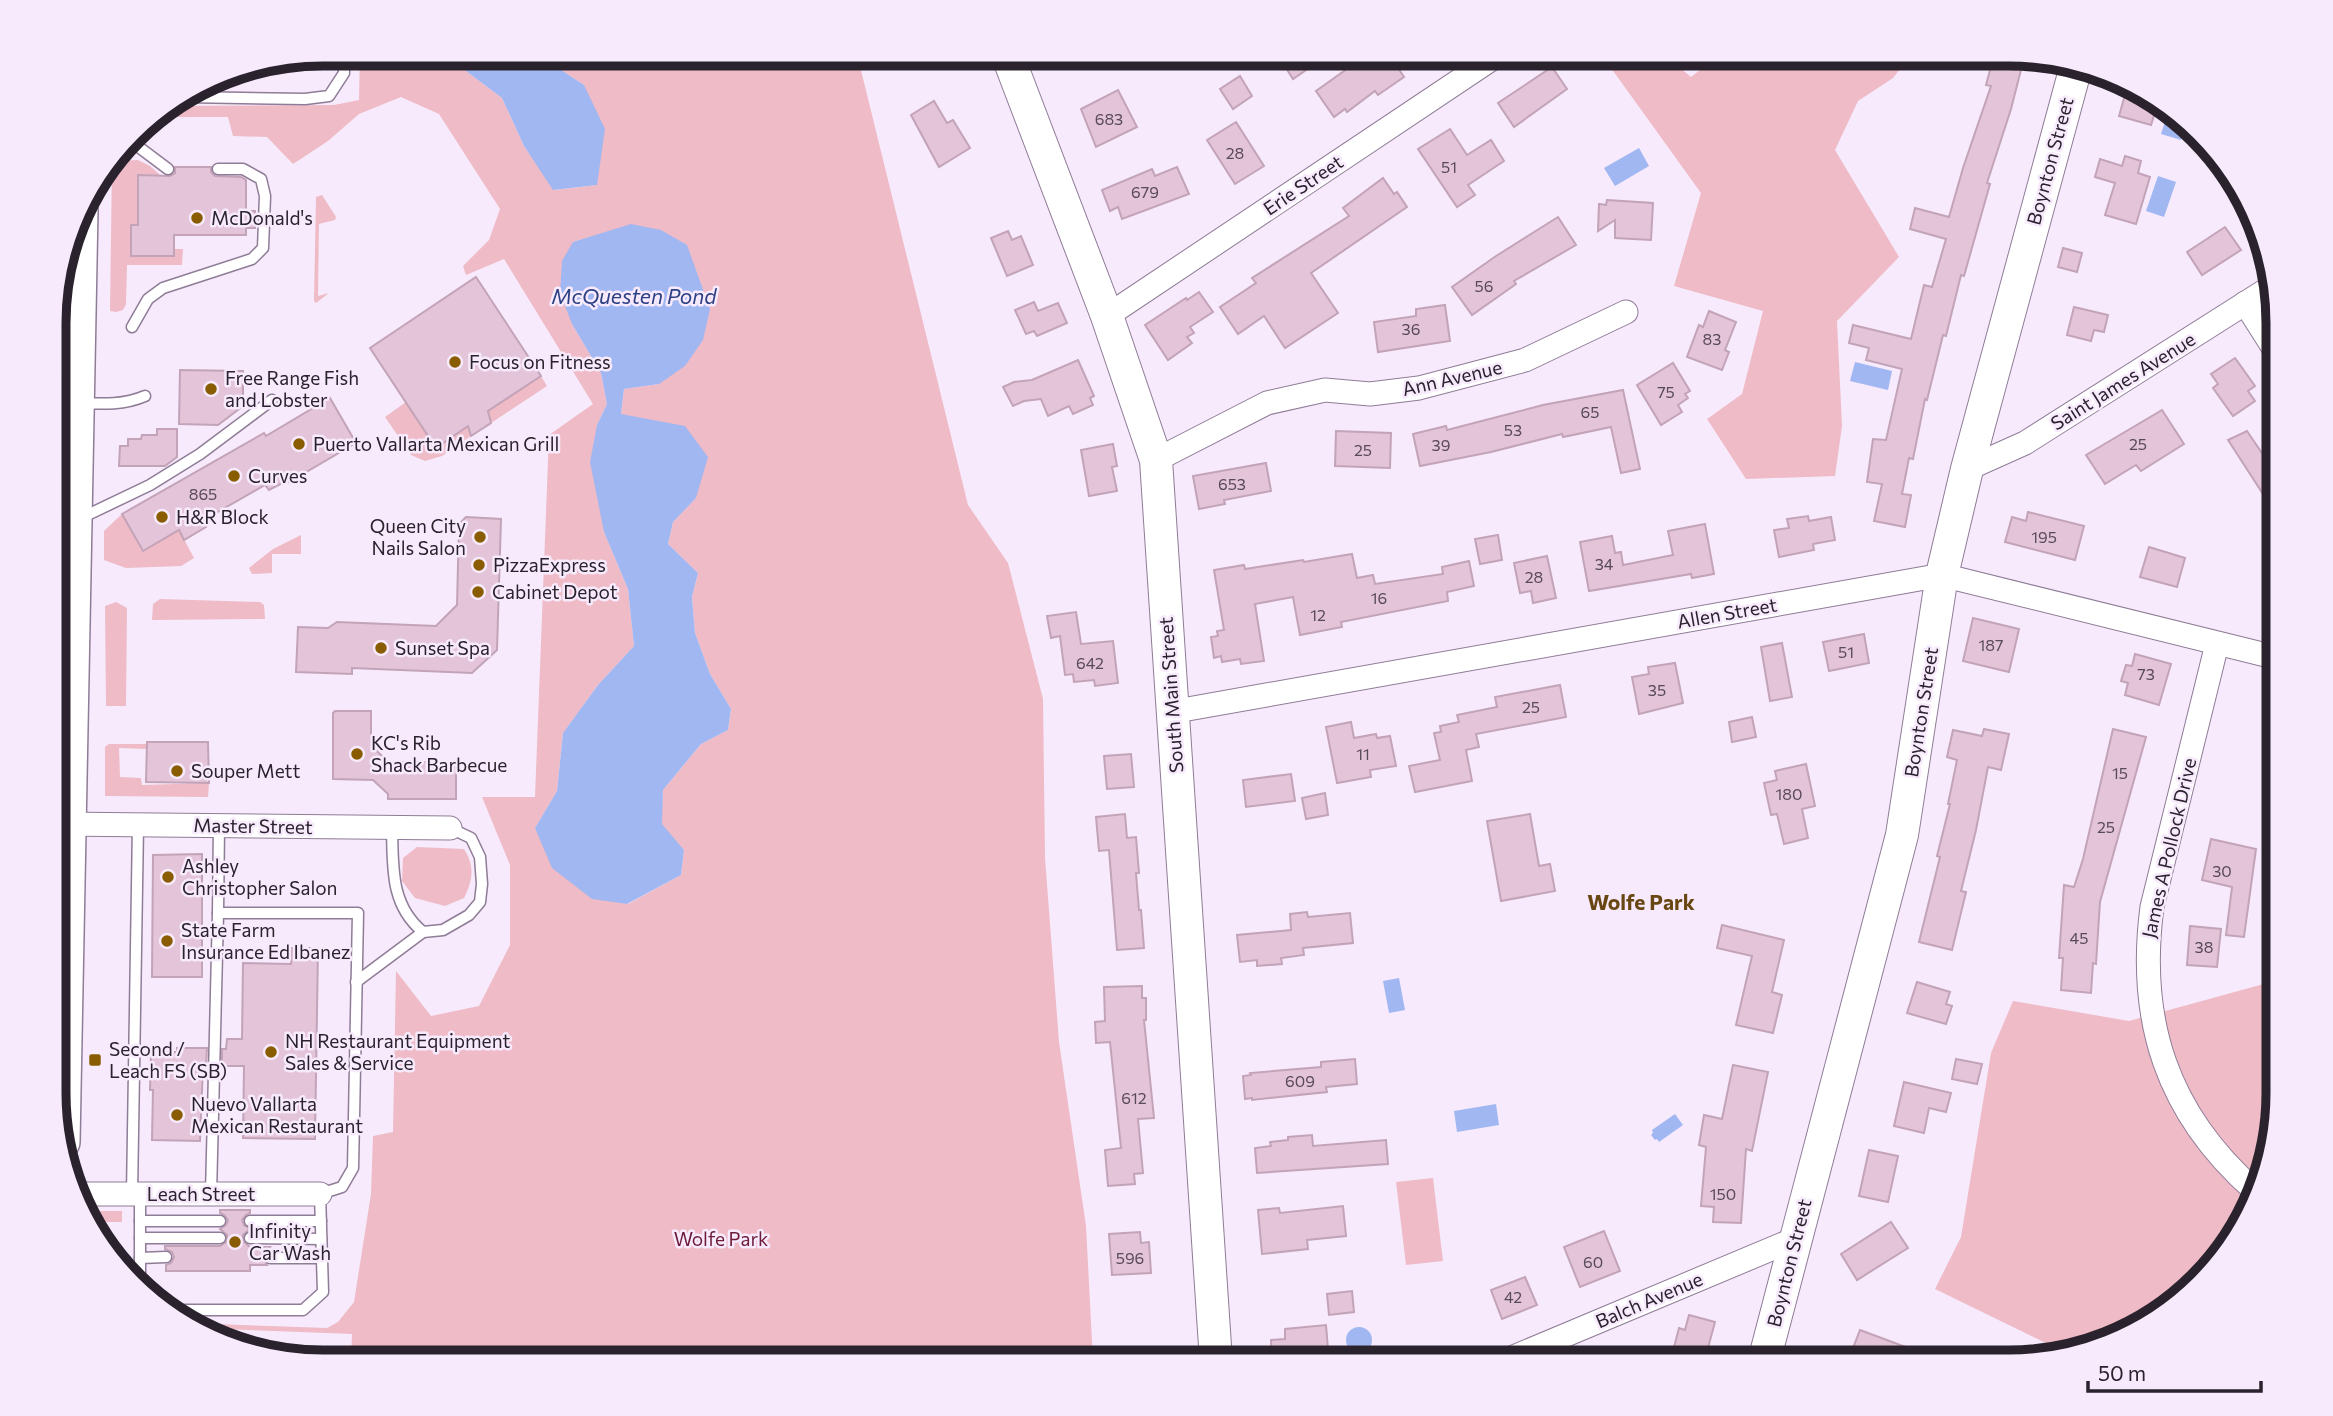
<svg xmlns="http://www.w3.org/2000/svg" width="2333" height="1416" viewBox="0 0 2333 1416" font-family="Commissioner,sans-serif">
  <rect width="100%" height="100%" fill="#f7eafc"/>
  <g fill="#eebbc6" fill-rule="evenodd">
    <path d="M360,54h94l8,14 40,30 22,48 30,44 43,-5 -13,-100 -47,-31h320l111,451 40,58 35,136 2,159 14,184 27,184 7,135 -742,1 1,-28 -157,-6 -9,-5 141,5 11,-6 16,-20 17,-108 2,-58 20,-4 3,-161 35,45 48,-10 31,-61v-80l-28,-68h53l14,-362 44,-31 -89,-145 -38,16 -3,-9 26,-26 11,-31 -61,-95 -38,-17 -42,17 -31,27 -35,23 -26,-27 -34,-1 -5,-19h-76l19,-11 163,-1 25,-5zM599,235l60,149 -35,5 -3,25 75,84 -23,24 -5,22 30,29 -6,24 3,36 15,41 21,35 -3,21 -27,14 -38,46 -2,34 23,26 -3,25 -53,29 -93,-76 22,-37 6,-58 35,-48 36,-39 -6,-57 -24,-57 -7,-107 10,-21 -6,-31 -29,-49 1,-82z"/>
    <path d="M1613,54h50l28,23 30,-23h191l-19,24 -35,23 -23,49 64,107 -62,64 5,105 -7,50 -89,3 -39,-60 35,-25 21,-83 -89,-25 27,-93 -90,-125z"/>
    <path d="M138,160l12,6 10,9 -22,1 36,73h9l-1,16h-55l-1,39 -3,6 -7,2 -6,-1 2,-146 3,-4z"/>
    <path d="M322,195l14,22 -1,3 -16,4 -1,72 11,-3 -13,10 -2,-2 2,-104z"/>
    <path d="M541,376l6,10 -56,37 -3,-12z"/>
    <path d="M406,402l30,45 32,-21 3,10 -29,20 -17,5 -14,-6 -26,-38z"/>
    <path d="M122,514l20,37 37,-21 15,28 -13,8 -55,2 -22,-8v-29z"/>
    <path d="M301,535v19h-29v19l-20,1 -3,-6 24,-19z"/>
    <path d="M160,599l100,3 4,3 1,14 -113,1 1,-16z"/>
    <path d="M116,602l11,6 -1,98h-20l-1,-100z"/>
    <path d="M109,744h38l-1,5 -27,-1 1,29 21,1 1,7 67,-2 -1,14 -103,-1v-49z"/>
    <path d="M417,847l47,2c11,17 9,31 0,49l-19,8 -30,-8 -13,-17 1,-23z"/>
    <path d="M2278,971v139l-35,118 -43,55 -55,43 -83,25 -127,-62 26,-52 30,-184 22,-52 116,20 142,-39z"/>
    <path d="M1433,1178l10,83 -37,4 -10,-83z"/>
    <path d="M96,1211h26v11h-19v23l-7,-13z"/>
  </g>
  <g fill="#a1b7f1">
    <path d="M454,54h83l47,31 21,44 -8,56 -44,5 -29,-44 -22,-48 -40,-30z"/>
    <path d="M2168,112l16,16 -3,12 -20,-6z"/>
    <path d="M1639,148l10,18 -34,20 -11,-18z"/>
    <path d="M2158,176l18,6 -12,35 -18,-6z"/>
    <path d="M631,224l30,6 26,15 23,64 -7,31 -18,26 -26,18 -35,5 -3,25 64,12 23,31 -12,41 -23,24 -5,22 30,29 -6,24 3,36 15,41 21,35 -3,21 -27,14 -38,46 -1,34 22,26 -3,25 -54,29 -35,-5 -40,-31 -17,-40 22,-37 6,-58 35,-48 36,-39 -6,-57 -24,-57 -14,-70 7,-37 10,-21 -6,-31 -29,-49 -12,-31 2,-32 11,-19z"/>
    <path d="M1855,362l37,9 -4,19 -38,-9z"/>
    <path d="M1399,978l6,32 -16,3 -6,-32z"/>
    <path d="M1496,1104l3,21 -42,7 -3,-21z"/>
    <path d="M1675,1114l8,11 -24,17 -2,-3 -2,1 -4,-5 2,-2 -1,-3z"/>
    <circle cx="1359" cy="1340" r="13"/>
  </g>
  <g fill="#e4c4d8" stroke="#c3a3b7" stroke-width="2">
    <path d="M1291,54h13l8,12 -19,13 -12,-19z"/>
    <path d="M1368,54h5l9,12 10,-7 12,18 -26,18 -3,-4 -28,21 -2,-3 -11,8 -18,-26z"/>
    <path d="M1994,55l29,7 -12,47 -24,74 3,1 -26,92 -3,-1 -15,61 -3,-1 -16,65 -2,-1 -12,60 -4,-1 -7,36 9,1 -6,32 -31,-6 8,-37 -15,-2 6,-43 13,1 16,-71 -36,-9 3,-12 -20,-5 4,-18 58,14 13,-54 8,2 14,-48 -36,-10 5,-21 34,9 14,-49 28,-82 -5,-1z"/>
    <path d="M1552,67l15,22 -53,38 -16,-24z"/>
    <path d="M1240,76l12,20 -19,13 -13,-20z"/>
    <path d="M2128,84l17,6 13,13 -7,22 -32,-9z"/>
    <path d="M1118,90l19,37 -41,20 -15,-38z"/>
    <path d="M934,101l13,22 6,-3 17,28 -31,19 -28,-52z"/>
    <path d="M1236,122l28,44 -29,18 -28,-44z"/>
    <path d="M1450,129l17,26 24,-15 13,21 -36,24 7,10 -18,12 -39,-58z"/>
    <path d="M2125,156l16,5 -3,12 12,4 -14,47 -31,-9 10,-32 -20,-6 5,-18 22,7z"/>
    <path d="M175,167h36v5l4,4 26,1 5,3v31h9v17h-9v7h-72v21h-43v-31h7v-50l32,1 5,-3z"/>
    <path d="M1177,167l12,27 -67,25 -4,-12 -8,4 -8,-21 50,-21 3,7z"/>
    <path d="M1383,178l11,16 3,-2 10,15 -96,66 27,40 -53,35 -21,-32 -26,18 -18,-27 36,-24 -4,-5 97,-62 -6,-8z"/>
    <path d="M1607,200l46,3 -2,37 -36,-2v-18l-17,11 1,-27 7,1z"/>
    <path d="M1558,217l18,28 -62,36 2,3 -44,31 -20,-28 44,-31z"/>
    <path d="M2225,227l16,23 -39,25 -15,-23z"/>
    <path d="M1008,231l4,9 9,-4 12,29 -26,11 -16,-38z"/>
    <path d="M2063,248l19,5 -5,19 -19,-5z"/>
    <path d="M476,277l65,99 -53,35 3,12 -20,13 -3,-10 -32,22 -66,-100z"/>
    <path d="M1199,292l14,20 -23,15 4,6 -7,4 5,6 -24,17 -23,-35 41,-27 1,2z"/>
    <path d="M1034,302l4,9 20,-8 9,20 -30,13 -3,-5 -8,3 -11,-24z"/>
    <path d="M1445,305l5,36 -72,11 -4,-30 42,-6v-7z"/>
    <path d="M2074,307l34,8 -4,17 -10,-2 -3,11 -24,-6z"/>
    <path d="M1709,311l27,11 -11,28 4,2 -7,18 -35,-13 12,-32 4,2z"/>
    <path d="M2235,358l20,28 -7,5 7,10 -22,15 -20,-28 5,-4 -7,-10z"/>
    <path d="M1078,360l16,36 -4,2 3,7 -20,9 -4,-8 -21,10 -7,-17 -17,2 -11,5 -10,-19 11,-5 18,-2z"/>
    <path d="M1673,363l17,28 -5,3 3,4 -10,7 4,7 -21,13 -24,-40z"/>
    <path d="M180,370l63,1v35l-25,19 -39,-1z"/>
    <path d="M1623,390l17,79 -19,4 -10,-46 -48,10 -1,-3 -71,18 -71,14 -7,-32 33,-8 1,4 96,-25z"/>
    <path d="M330,398l26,45 -67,39 -1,-2 -19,10 -4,-5 -63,36 4,6 -22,13 -5,-10 -36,21 -21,-37 142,-81 2,3z"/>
    <path d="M2162,410l22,34 -43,27 -5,-6 -31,19 -19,-29z"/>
    <path d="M157,429h20v28l-12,9h-46l1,-20h8v-7h13l1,-4h15z"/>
    <path d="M1336,431l55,2 -1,35 -55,-2z"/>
    <path d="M2247,431l19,28 12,-8v33l-15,10 -35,-54z"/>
    <path d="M1113,444l4,22 -5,1 5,24 -28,5 -8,-46z"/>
    <path d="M1266,463l5,28 -47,9 1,4 -26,5 -6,-33z"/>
    <path d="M2028,512l56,14 -9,34 -70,-18 7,-25 14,4z"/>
    <path d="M1808,516l1,5 22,-4 4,23 -22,4 1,6 -35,7 -5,-27 15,-2 -2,-9z"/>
    <path d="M466,517l35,2 -4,131 -25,23 -120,-5v6l-56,-2 2,-45 30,1 9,-6 99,4 21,-21 2,-81z"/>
    <path d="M1705,524l9,50 -22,4 -1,-4 -102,17 -9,-49 32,-6 3,17 6,-1 2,13 50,-10 -5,-24z"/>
    <path d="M1498,535l4,25 -22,4 -5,-25z"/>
    <path d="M2149,547l36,11 -8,29 -37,-10z"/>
    <path d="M1352,554l5,24 16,-3 2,9 68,-10 -1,-7 27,-6 5,25 -27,6 1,9 -107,21 1,5 -42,8 -7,-38 -38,7 9,57 -23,3 -1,-5 -18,3 -1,-6 -7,2 -3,-21 7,-1 -1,-5 7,-1 -10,-60 30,-5 1,4 58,-9 1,2z"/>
    <path d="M1547,556l9,42 -23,5 -2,-12 -11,2 -6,-30z"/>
    <path d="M1076,612l5,32 32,-3 5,42 -23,3 -1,-6 -20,2 -1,-8 -8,1 -5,-39 -9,2 -4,-22z"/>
    <path d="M1973,618l46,11 -10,43 -46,-11z"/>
    <path d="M1864,634l5,29 -40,8 -6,-29z"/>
    <path d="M1782,643l10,54 -22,4 -9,-54z"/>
    <path d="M2135,654l36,10 -12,41 -34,-10 3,-12 -7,-2 5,-16 6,1z"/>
    <path d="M1675,663l8,40 -44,11 -7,-37 17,-3 -1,-7z"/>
    <path d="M1560,685l6,32 -90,17 3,13 -13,3 6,31 -57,11 -6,-26 31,-6 -6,-27 7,-1 -1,-6 19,-4 -2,-7 40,-8 -2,-10z"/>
    <path d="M335,711h36v34l17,17h68v37h-68v-5l-15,-14 -40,-1v-66z"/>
    <path d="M1752,717l4,20 -24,5 -3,-20z"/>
    <path d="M1351,722l3,16 22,-4 1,4 13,-2 6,30 -26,4 1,7 -34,6 -11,-56z"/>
    <path d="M1984,729l25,5 -8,36 -13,-3 -12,63 -15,61 5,1 -14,58 -33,-8 21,-85 -3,-1 13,-52h-2l9,-44 -10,-3 6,-27 29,6z"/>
    <path d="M2113,729l33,8 -46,165 -4,62 -3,-1 -2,30 -30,-3 2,-32h-4l5,-73 10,2 9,-28z"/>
    <path d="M147,742h61l1,41 -63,-1z"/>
    <path d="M1131,754l3,33 -27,2 -3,-33z"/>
    <path d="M1806,764l9,42 -13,3 6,29 -24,6 -7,-30 -6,1 -7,-32 13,-3 -2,-9z"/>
    <path d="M1291,774l4,27 -49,6 -3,-27z"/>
    <path d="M1325,793l3,22 -22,4 -4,-21z"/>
    <path d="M1125,814l2,24 9,-1 3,36h-3l3,37h2l3,38 -27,2 -8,-100 -10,1 -3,-34z"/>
    <path d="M1530,814l9,52 11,-2 5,27 -54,10 -14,-80z"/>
    <path d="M2211,839l45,10 -12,88 -18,-2 6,-48 -30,-7z"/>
    <path d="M202,854v123h-50l1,-122z"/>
    <path d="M1307,912l1,5 42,-4 3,30 -50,5 1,7 -23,3 1,6 -25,2v-6l-17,2 -3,-27 54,-5 -1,-16z"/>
    <path d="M1722,925l62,15 -12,52 10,3 -9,38 -37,-8 16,-69 -35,-8z"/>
    <path d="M2190,926l31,3 -4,38 -30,-2z"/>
    <path d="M292,948h26l-3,191 -72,-1 1,-72h-22v-17h4l1,-10h15l1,-76 48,1z"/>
    <path d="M1917,982l33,10 -4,12 6,2 -6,18 -39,-11z"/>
    <path d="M1142,986v12h4v22h-2l10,98 -16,1 5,54 -9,1 1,10 -27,2 -3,-36 16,-2 -11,-106 -14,1 -1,-21 10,-1 -1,-34z"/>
    <path d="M177,1048h30l-1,18h-3l-3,75 -48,-1 1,-50h-3l1,-38h26z"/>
    <path d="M1355,1059l2,25 -31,3 1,5 -75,8v-2l-7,1 -2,-23 8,-1 -1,-2 71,-6v-5z"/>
    <path d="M1956,1059l26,5 -5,20 -25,-5z"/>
    <path d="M1733,1065l35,7 -16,79 -6,-2 -5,74 -28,-1 1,-15 -13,-1 5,-59 -7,-2 5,-30 18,4z"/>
    <path d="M1904,1082l47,11 -5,19 -17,-4 -5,25 -30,-7z"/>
    <path d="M1312,1135l1,11 73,-6 2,24 -131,9 -2,-25 16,-2 -1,-4 18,-2v-3z"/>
    <path d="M1869,1150l29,6 -10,46 -29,-6z"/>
    <path d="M1343,1206l3,30 -39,4 1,9 -46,5 -4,-44 21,-2 1,5z"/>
    <path d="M220,1210h30v3l-4,2 -4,5 2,5 6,4 -7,6v6l7,6h20l-8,10 5,8h-17v6h-84v-6l5,-2 3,-6 -2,-5 -7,-3v-3h55l6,-4 1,-7 -7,-6 6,-4 2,-5 -4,-5 -4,-2z"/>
    <path d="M1891,1222l17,26 -51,32 -16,-26z"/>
    <path d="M1604,1231l16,40 -40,16 -16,-40z"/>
    <path d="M1140,1232l1,11 8,-1 2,31 -39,2 -3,-41z"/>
    <path d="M1525,1277l12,28 -35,14 -11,-29z"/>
    <path d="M1352,1291l2,21 -25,3 -2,-21z"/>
    <path d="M1689,1315l26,7 -10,37 -32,-8 6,-23 6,2z"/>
    <path d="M1326,1325l3,36h-57l-1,-21 14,-1v-10z"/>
    <path d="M1860,1330l78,29 -1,2h-89z"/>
  </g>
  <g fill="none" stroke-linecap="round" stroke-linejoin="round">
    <g stroke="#8f7c97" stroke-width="13">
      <g id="lane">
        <path d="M184,97l121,2 24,-3 15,-23v-19"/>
        <path d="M140,148l28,21"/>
        <path d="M132,327l16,-28 15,-11 89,-29 11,-11 2,-52 -4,-17 -18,-10h-25"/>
        <path d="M82,403c22,1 42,2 63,-7"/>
        <path d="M79,519l71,-34 50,-31 72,-54"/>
        <path d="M392,827c1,40 -2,78 31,105l20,-2 26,-15 11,-13 2,-18 -2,-27 -9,-19 -21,-10"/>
        <path d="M356,982l67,-50"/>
        <path d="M132,1194l6,-369"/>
        <path d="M140,1194v86"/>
        <path d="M211,1194l7,-281"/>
        <path d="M140,1221h80"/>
        <path d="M250,1221h71"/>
        <path d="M140,1238h80"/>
        <path d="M250,1238l71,1"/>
        <path d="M140,1258l26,-1"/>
        <path d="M270,1258h52"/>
        <path d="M172,1310h131l20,-18 -3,-98 22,-7 11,-19 5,-255h-140l1,-88"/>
      </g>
    </g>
    <g stroke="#8f7c97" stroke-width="25">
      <g id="street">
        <path d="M2245,303l33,52"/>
        <path d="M1107,316l392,-262"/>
        <path d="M1156,460l111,-57 58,-13 45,4 49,-6 106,-28 101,-48"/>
        <path d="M1967,469l58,-26 249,-158"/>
        <path d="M2217,644l-65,263c-15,114 15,206 102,283"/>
        <path d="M1171,712l771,-137 336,83"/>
        <path d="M57,824l393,4"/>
        <path d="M81,1194h239"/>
        <path d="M1504,1361l291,-122"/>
      </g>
    </g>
    <g stroke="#8f7c97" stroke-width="34">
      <g id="secondary">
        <path d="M1007,54l100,262 49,144 60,901"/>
        <path d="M1764,1361l138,-526 40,-260 25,-106 110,-406"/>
      </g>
    </g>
    <g stroke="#8f7c97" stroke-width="38">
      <path id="primary" d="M62,1142l18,-932"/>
    </g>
    <use href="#lane" stroke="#fff" stroke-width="10"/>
    <use href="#street" stroke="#fff" stroke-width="23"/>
    <use href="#secondary" stroke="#fff" stroke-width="32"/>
    <use href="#primary" stroke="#fff" stroke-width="35"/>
  </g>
  <g fill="#8a5c00" stroke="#f7eafc" stroke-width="2.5">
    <circle cx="197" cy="218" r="7"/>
    <circle cx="455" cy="362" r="7"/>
    <circle cx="211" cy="389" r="7"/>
    <circle cx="299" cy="444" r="7"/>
    <circle cx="234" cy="476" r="7"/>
    <circle cx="162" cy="517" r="7"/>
    <circle cx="480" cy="537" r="7"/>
    <circle cx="479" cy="565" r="7"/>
    <circle cx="478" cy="592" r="7"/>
    <circle cx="381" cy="648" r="7"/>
    <circle cx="357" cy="754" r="7"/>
    <circle cx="177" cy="771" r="7"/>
    <circle cx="168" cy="877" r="7"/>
    <circle cx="167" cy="941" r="7"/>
    <circle cx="271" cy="1052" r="7"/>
    <rect x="88" y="1053" width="14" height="14" rx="3.5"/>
    <circle cx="177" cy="1115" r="7"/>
    <circle cx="235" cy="1242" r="7"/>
  </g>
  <g text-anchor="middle" stroke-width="5" stroke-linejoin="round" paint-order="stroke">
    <g font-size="16" fill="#584a58">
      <text x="1109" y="125">683</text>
      <text x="1235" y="159">28</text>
      <text x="1449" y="173">51</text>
      <text x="1145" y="198">679</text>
      <text x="1484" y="292">56</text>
      <text x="1411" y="335">36</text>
      <text x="1712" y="345">83</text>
      <text x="1666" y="398">75</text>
      <text x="1590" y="418">65</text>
      <text x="1513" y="436">53</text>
      <text x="2138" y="450">25</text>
      <text x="1441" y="451">39</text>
      <text x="1363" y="456">25</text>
      <text x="1232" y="490">653</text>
      <text x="203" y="500">865</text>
      <text x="2044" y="543">195</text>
      <text x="1604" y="570">34</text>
      <text x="1534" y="583">28</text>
      <text x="1379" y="604">16</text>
      <text x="1318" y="621">12</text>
      <text x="1991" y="651">187</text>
      <text x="1846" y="658">51</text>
      <text x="1090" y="669">642</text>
      <text x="2146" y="680">73</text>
      <text x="1657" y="696">35</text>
      <text x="1531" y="713">25</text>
      <text x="1363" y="760">11</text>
      <text x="2120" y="779">15</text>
      <text x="1789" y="800">180</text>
      <text x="2106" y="833">25</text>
      <text x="2222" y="877">30</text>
      <text x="2079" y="944">45</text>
      <text x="2204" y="953">38</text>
      <text x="1300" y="1087">609</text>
      <text x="1134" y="1104">612</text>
      <text x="1723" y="1200">150</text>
      <text x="1130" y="1264">596</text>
      <text x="1593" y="1268">60</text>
      <text x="1513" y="1303">42</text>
    </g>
    <g font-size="19" fill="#2a222d" stroke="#f7eafc">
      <text transform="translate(2050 161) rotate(-75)" y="7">Boynton Street</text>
      <text transform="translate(1303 185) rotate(-34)" y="7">Erie Street</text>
      <text transform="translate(1452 378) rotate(-13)" y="7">Ann Avenue</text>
      <text transform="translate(2123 381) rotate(-32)" y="7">Saint James Avenue</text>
      <text transform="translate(1727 613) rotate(-10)" y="7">Allen Street</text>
      <text transform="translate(1171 695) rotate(-94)" y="7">South Main Street</text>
      <text transform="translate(1921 712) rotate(-81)" y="7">Boynton Street</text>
      <text transform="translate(253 826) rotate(1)" y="7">Master Street</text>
      <text transform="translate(2169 848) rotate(-77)" y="7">James A Pollock Drive</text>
      <text x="201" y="1201">Leach Street</text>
      <text transform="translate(1789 1263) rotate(-76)" y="7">Boynton Street</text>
      <text transform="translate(1649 1300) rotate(-23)" y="7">Balch Avenue</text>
    </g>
    <g font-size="19" fill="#2a222d" stroke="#f7eafc" text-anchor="start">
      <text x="211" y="225">McDonald's</text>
      <text x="469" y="369">Focus on Fitness</text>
      <text x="225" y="385">Free Range Fish<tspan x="225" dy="22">and Lobster</tspan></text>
      <text x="313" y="451">Puerto Vallarta Mexican Grill</text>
      <text x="248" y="483">Curves</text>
      <text x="176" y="524">H&amp;R Block</text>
      <text x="466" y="533" text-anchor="end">Queen City<tspan x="466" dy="22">Nails Salon</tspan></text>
      <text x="493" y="572">PizzaExpress</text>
      <text x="492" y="599">Cabinet Depot</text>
      <text x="395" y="655">Sunset Spa</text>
      <text x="371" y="750">KC's Rib<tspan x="371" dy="22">Shack Barbecue</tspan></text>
      <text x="191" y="778">Souper Mett</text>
      <text x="182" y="873">Ashley<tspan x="182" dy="22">Christopher Salon</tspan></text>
      <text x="181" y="937">State Farm<tspan x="181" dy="22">Insurance Ed Ibanez</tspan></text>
      <text x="285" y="1048">NH Restaurant Equipment<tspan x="285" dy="22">Sales &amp; Service</tspan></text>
      <text x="109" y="1056">Second /<tspan x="109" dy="22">Leach FS (SB)</tspan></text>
      <text x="191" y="1111">Nuevo Vallarta<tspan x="191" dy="22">Mexican Restaurant</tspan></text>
      <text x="249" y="1238">Infinity<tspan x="249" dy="22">Car Wash</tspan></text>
    </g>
    <g font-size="19" fill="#6d1b38" stroke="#f7eafc">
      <text x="721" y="1246">Wolfe Park</text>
    </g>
    <g font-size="21" font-style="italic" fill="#2c4084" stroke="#f7eafc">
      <text x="634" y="304">McQuesten Pond</text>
    </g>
    <g font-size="21" font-weight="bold" fill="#684712" stroke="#f7eafc">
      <text x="1641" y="910">Wolfe Park</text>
    </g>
  </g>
  <path d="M0 0H2333V1416H0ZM323 66H2009A257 257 0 0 1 2266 323V1093A257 257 0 0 1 2009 1350H323A257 257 0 0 1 66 1093V323A257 257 0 0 1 323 66Z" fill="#f7eafc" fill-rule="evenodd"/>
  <path fill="none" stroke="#2a222d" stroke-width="9" d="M323 66H2009A257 257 0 0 1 2266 323V1093A257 257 0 0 1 2009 1350H323A257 257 0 0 1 66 1093V323A257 257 0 0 1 323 66Z"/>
  <path d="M2088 1381v10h173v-10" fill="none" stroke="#2a222d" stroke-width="3.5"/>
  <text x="2098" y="1381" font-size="21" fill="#2a222d" stroke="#f7eafc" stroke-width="5" paint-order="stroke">50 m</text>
</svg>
